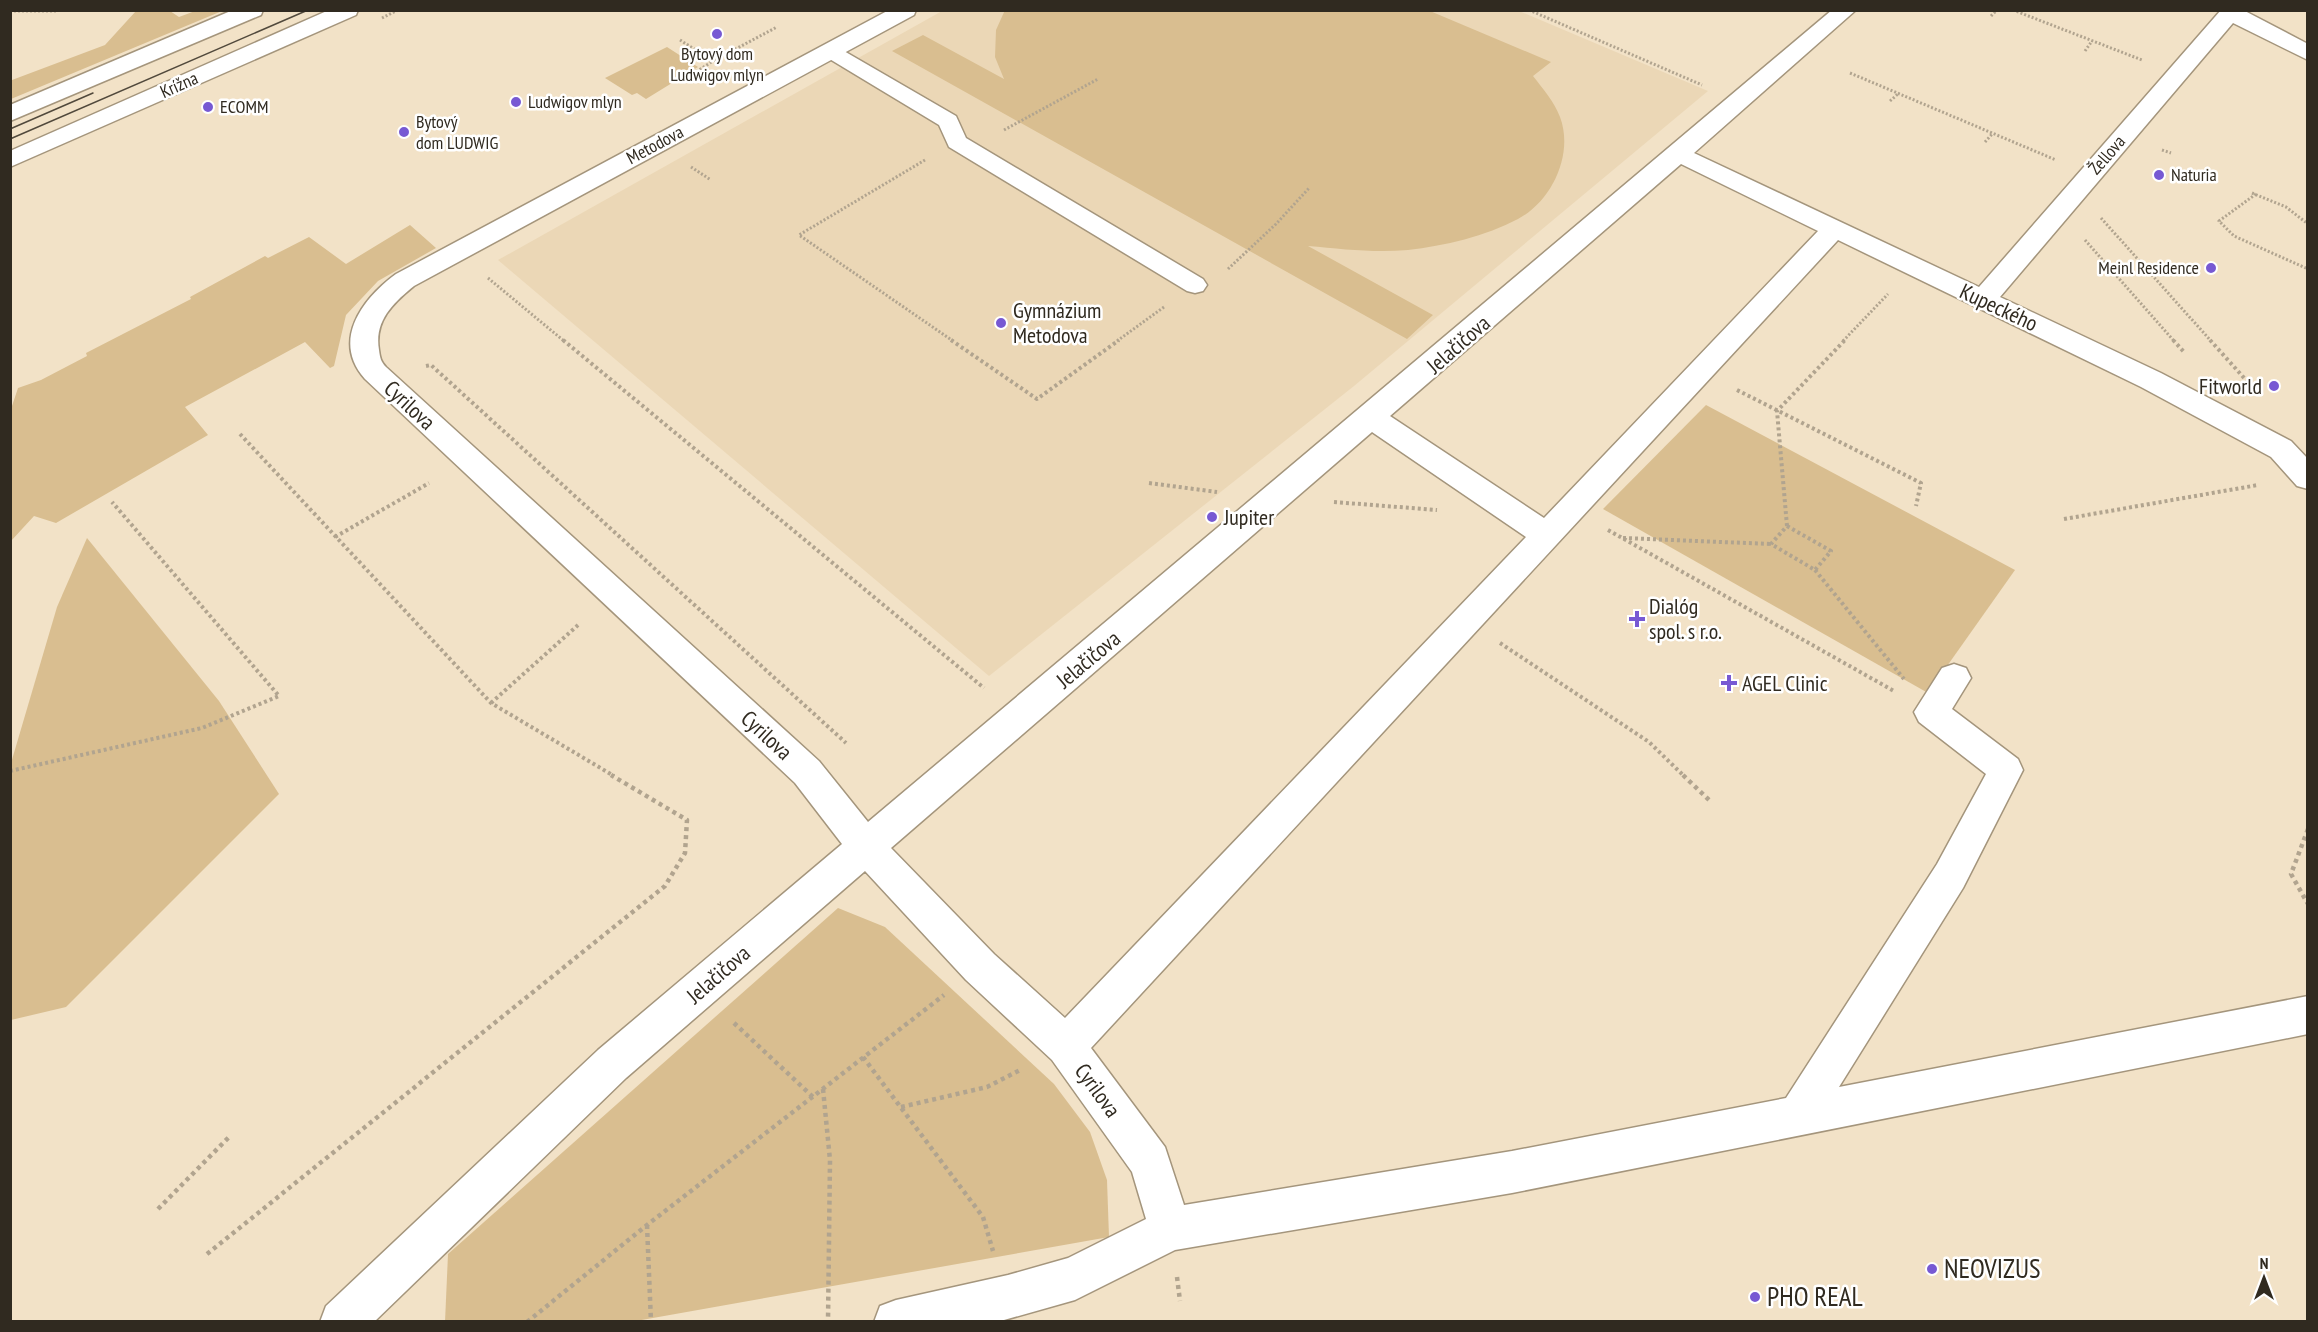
<svg xmlns="http://www.w3.org/2000/svg" width="2318" height="1332" viewBox="0 0 2318 1332" font-family="'PT Sans Narrow',sans-serif">
  <rect width="100%" height="100%" fill="#f2e2c7"/>
  <path fill="#ebd7b6" d="M942,11h577l189,80 -354,295 -365,290 -491,-416z"/>
  <g fill="#d9be90">
    <path d="M1005,10l425,1 121,51 -18,14c10,13 21,25 27,41 14,37 -8,84 -42,102 -32,17 -74,27 -110,31 -34,3 -66,-1 -100,-4l125,69 -26,24 -515,-288 31,-16 81,44 -9,-22 1,-27z"/>
    <path d="M136,11h34l9,6 16,-6h27l-211,88 1,-19 93,-35z"/>
    <path d="M667,47l31,20 -52,32 -9,-6 -5,2 -27,-17z"/>
    <path d="M410,225l26,23 -58,33 -32,34 -12,51 -4,2 -25,-26 -120,65 23,28 -152,88 -22,-7 -23,25 -1,-129 8,-24 23,-8 46,-24 -1,-3 105,-54 -1,-2 75,-41 3,2 41,-21 37,27z"/>
    <path d="M1706,405l309,165 -87,123 -325,-184z"/>
    <path d="M87,538l132,163 60,93 -213,213 -55,13v-257l46,-156z"/>
    <path d="M838,908l47,19 169,157 36,48 17,48 2,57 -473,84 -191,1 3,-68z"/>
  </g>
  <g fill="none" stroke-linecap="round" stroke-linejoin="round">
    <g stroke="#a4957c" stroke-width="3">
      <path id="lane" d="M830,45l7,2 119,69 10,22 237,141 4,6 -4,6 -8,2 -8,-2 -238,-144 -10,-22 -116,-70 -3,-4 3,-4z"/>
    </g>
    <g stroke="#a4957c" stroke-width="3">
      <path id="street" d="M889,10h27l-2,5 -500,271c-21,17 -40,35 -35,64 1,8 2,12 7,17l433,394 49,61 964,-812h24l-162,143 285,134 242,-277h22l65,34v16l-75,-37 -233,274 161,76 130,68 17,18v30l-11,-3 -26,-29 -130,-70 -303,-147 -747,808 74,99 19,58 328,-54 274,-53 151,-234 49,-90 -67,-52 -5,-10 28,-44 12,-4 12,4 5,10 -19,31 66,50 5,11 -60,118 -124,199 469,-91v38l-796,159 -337,57 -100,50 -78,22h-123l6,-16 16,-6 112,-25 60,-17 78,-39 -14,-47 -80,-112 -86,-80 -101,-109 -239,207 -252,244h-54l6,-16 272,-256 244,-206 -47,-61 -430,-404c-34,-38 -3,-80 31,-105zM1681,164l137,67 -274,287 -154,-102zM1372,432l154,105 -461,481 -71,-64 -103,-106z"/>
    </g>
    <g stroke="#a4957c" stroke-width="3">
      <g id="secondary">
        <path d="M233,10h30l-2,5 -251,106v-16z"/>
        <path d="M329,10h29l-2,5 -346,152v-16z"/>
      </g>
    </g>
    <g stroke="#b1a48f" stroke-width="3" stroke-dasharray="2 2" stroke-linecap="butt">
      <path d="M1529,10l173,75"/>
      <path d="M2013,10l129,50"/>
      <path d="M14,11h43"/>
      <path d="M1991,16l6,-6"/>
      <path d="M382,18l16,-8"/>
      <path d="M680,40l33,21 64,-34"/>
      <path d="M2085,51l7,-10"/>
      <path d="M693,70l3,2 17,-11"/>
      <path d="M1850,73l206,87"/>
      <path d="M1890,101l9,-8"/>
      <path d="M1004,130l94,-51"/>
      <path d="M1985,142l8,-9"/>
      <path d="M2162,150l9,3"/>
      <path d="M925,160l-126,75 154,106"/>
      <path d="M691,167l20,13"/>
      <path d="M2252,193l34,14 22,17"/>
      <path d="M2256,194l-37,27 15,15 74,33"/>
      <path d="M2101,218l110,123"/>
      <path d="M2085,240l89,101"/>
      <path d="M1228,269l48,-45 34,-37"/>
      <path d="M488,278l76,63"/>
      <path d="M1117,341l47,-34"/>
      <path d="M1843,341l45,-47"/>
    </g>
    <g stroke="#b1a48f" stroke-width="4" stroke-dasharray="3 3" stroke-linecap="butt">
      <path d="M563,340l421,348"/>
      <path d="M951,340l86,59 82,-59"/>
      <path d="M2173,340l12,13"/>
      <path d="M2210,340l44,49"/>
      <path d="M426,366l5,-1 415,378"/>
      <path d="M1737,390l184,93 -5,23"/>
      <path d="M240,434l251,269 123,73"/>
      <path d="M1149,483l68,9"/>
      <path d="M1334,502l103,8"/>
      <path d="M2064,519l194,-34"/>
      <path d="M1787,526l-10,-115 68,-71"/>
      <path d="M1787,526l44,25 -16,19 -44,-26z"/>
      <path d="M1608,530l286,161"/>
      <path d="M335,537l94,-54"/>
      <path d="M1623,538l148,6"/>
      <path d="M1815,570l89,109"/>
      <path d="M1500,643l149,99 35,34"/>
      <path d="M491,703l87,-78"/>
      <path d="M10,771l192,-43 77,-32 -167,-194"/>
    </g>
    <g stroke="#b1a48f" stroke-width="4.5" stroke-dasharray="4 4" stroke-linecap="butt">
      <path d="M1683,775l26,25"/>
      <path d="M2308,829l-17,45 17,30"/>
      <path d="M734,1023l79,74"/>
      <path d="M863,1057l120,160 10,34"/>
      <path d="M823,1089l7,71 -2,162"/>
      <path d="M901,1107l86,-20 35,-18"/>
      <path d="M158,1209l73,-74"/>
      <path d="M647,1225l4,97"/>
      <path d="M207,1254l458,-368 20,-33 2,-33 -76,-45"/>
      <path d="M1177,1277l3,24"/>
      <path d="M527,1322l120,-97 297,-230"/>
    </g>
    <use href="#lane" fill="#fff" fill-rule="evenodd"/>
    <use href="#street" fill="#fff" fill-rule="evenodd"/>
    <use href="#secondary" fill="#fff" fill-rule="evenodd"/>
    <g stroke="#51493c" stroke-width="1.5">
      <path d="M10,129l83,-36"/>
      <path d="M10,139l298,-129"/>
    </g>
  </g>
  <g fill="#7759d3" stroke="#fff" stroke-width="2">
    <circle cx="717" cy="34" r="6"/>
    <circle cx="516" cy="102" r="6"/>
    <circle cx="208" cy="107" r="6"/>
    <circle cx="404" cy="132" r="6"/>
    <circle cx="2159" cy="175" r="6"/>
    <circle cx="2211" cy="268" r="6"/>
    <circle cx="1001" cy="323" r="6"/>
    <circle cx="2274" cy="386" r="6"/>
    <circle cx="1212" cy="517" r="6"/>
    <path d="M1634 610h6v6h6v6h-6v6h-6v-6h-6v-6h6z"/>
    <path d="M1726 674h6v6h6v6h-6v6h-6v-6h-6v-6h6z"/>
    <circle cx="1932" cy="1269" r="6"/>
    <circle cx="1755" cy="1297" r="6"/>
  </g>
  <g text-anchor="middle" stroke-width="5" stroke-linejoin="round" paint-order="stroke">
    <g font-size="18" fill="#302a20" stroke="#fff" text-anchor="start">
      <text x="717" y="60" text-anchor="middle">Bytový dom<tspan x="717" dy="21">Ludwigov mlyn</tspan></text>
      <text x="528" y="108">Ludwigov mlyn</text>
      <text x="220" y="113">ECOMM</text>
      <text x="416" y="128">Bytový<tspan x="416" dy="21">dom LUDWIG</tspan></text>
      <text x="2171" y="181">Naturia</text>
      <text x="2199" y="274" text-anchor="end">Meinl Residence</text>
    </g>
    <g font-size="18" fill="#302a20" stroke="#fff">
      <text transform="translate(179 85) rotate(-24)" y="6">Krížna</text>
      <text transform="translate(655 145) rotate(-28)" y="6">Metodova</text>
      <text transform="translate(2107 155) rotate(-49)" y="6">Žellova</text>
    </g>
    <g font-size="22" fill="#302a20" stroke="#fff">
      <text transform="translate(1999 307) rotate(25)" y="8">Kupeckého</text>
      <text transform="translate(1458 344) rotate(-41)" y="8">Jelačičova</text>
      <text transform="translate(410 405) rotate(43)" y="8">Cyrilova</text>
      <text transform="translate(1088 659) rotate(-40)" y="8">Jelačičova</text>
      <text transform="translate(767 735) rotate(43)" y="8">Cyrilova</text>
      <text transform="translate(718 974) rotate(-41)" y="8">Jelačičova</text>
      <text transform="translate(1098 1090) rotate(54)" y="8">Cyrilova</text>
    </g>
    <g font-size="22" fill="#302a20" stroke="#fff" text-anchor="start">
      <text x="1013" y="318">Gymnázium<tspan x="1013" dy="25">Metodova</tspan></text>
      <text x="2262" y="394" text-anchor="end">Fitworld</text>
      <text x="1224" y="525">Jupiter</text>
      <text x="1649" y="614">Dialóg<tspan x="1649" dy="25">spol. s r.o.</tspan></text>
      <text x="1742" y="691">AGEL Clinic</text>
    </g>
    <g font-size="27" fill="#302a20" stroke="#fff" text-anchor="start">
      <text x="1944" y="1278">NEOVIZUS</text>
      <text x="1767" y="1306">PHO REAL</text>
    </g>
  </g>
  <rect width="2318" height="1332" fill="none" stroke="#302a20" stroke-width="24"/>
  <g transform="translate(2264 1278)" stroke="#ffffff" stroke-width="4.5" paint-order="stroke">
  <path d="M0-4.5L10 22L0 15L-10 22Z" fill="#302a20"/>
  <text y="-9" font-size="16" font-weight="bold" text-anchor="middle" fill="#302a20">N</text>
  </g>
</svg>
